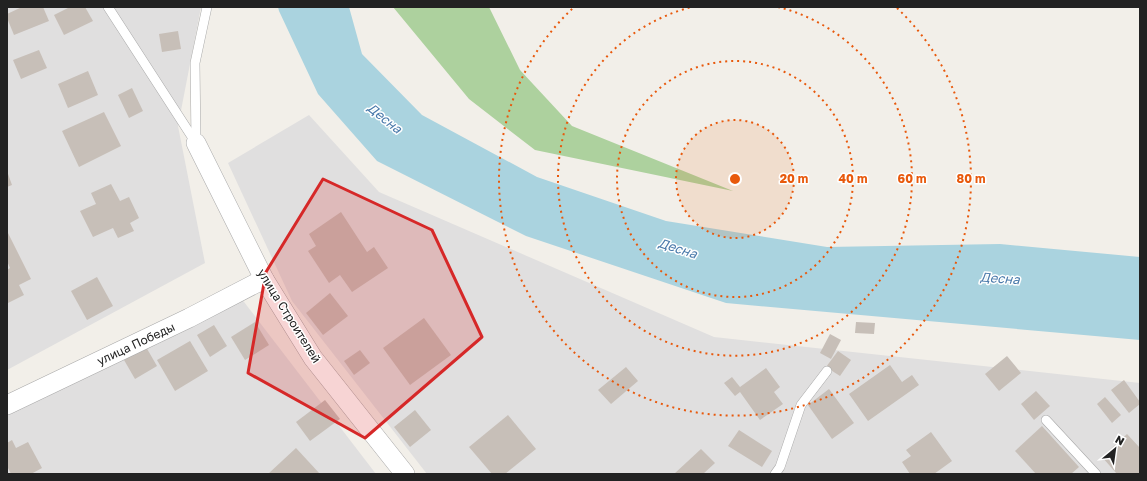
<svg xmlns="http://www.w3.org/2000/svg" width="1147" height="481" viewBox="0 0 1147 481" font-family="'Golos Text',sans-serif">
  <rect width="100%" height="100%" fill="#f2efe9"/>
  <g fill="#e0dfdf">
    <path d="M7,7h194l-23,119 27,137 -198,107z"/>
    <path d="M309,115l70,77 335,145 426,46v91h-713l-135,-173 -64,-138z"/>
    <path d="M231,285l145,189h-369v-67z"/>
  </g>
  <path fill="#add19e" d="M393,7h96l31,63 52,56 161,65 -198,-41 -66,-51z"/>
  <path fill="#aad3df" d="M278,7h71l13,47 60,61 115,62 129,44 161,26 173,-3 140,13v83l-414,-37 -200,-67 -149,-75 -59,-67 -39,-83z"/>
  <g fill="#c7bfb8">
    <path d="M22,7h21l6,14 -35,14 -7,-17v-4z"/>
    <path d="M70,7h15l8,14 -29,14 -10,-20z"/>
    <path d="M178,31l3,18 -19,3 -3,-18z"/>
    <path d="M39,50l8,18 -26,11 -8,-19z"/>
    <path d="M88,71l10,24 -30,13 -10,-24z"/>
    <path d="M132,88l11,23 -14,7 -11,-23z"/>
    <path d="M104,112l17,34 -42,21 -17,-36z"/>
    <path d="M7,171l5,14 -5,2z"/>
    <path d="M111,184l9,17 9,-4 10,21 -9,5 4,8 -16,7 -5,-10 -20,9 -13,-26 16,-7 -5,-11z"/>
    <path d="M341,212l26,40 7,-5 14,21 -36,24 -12,-17 -11,8 -21,-32 8,-5 -7,-12z"/>
    <path d="M7,231l24,48 -12,6 5,10 -16,8 -1,-33 3,-2 -3,-7z"/>
    <path d="M97,277l16,29 -26,14 -16,-29z"/>
    <path d="M330,293l18,23 -25,19 -17,-22z"/>
    <path d="M424,318l27,37 -41,30 -27,-37z"/>
    <path d="M255,322l14,23 -24,15 -14,-23z"/>
    <path d="M856,322l19,1 -1,11 -19,-1z"/>
    <path d="M214,325l13,21 -17,11 -13,-22z"/>
    <path d="M830,334l11,6 -10,19 -11,-6z"/>
    <path d="M190,341l18,30 -33,20 -18,-31z"/>
    <path d="M146,347l11,19 -22,13 -11,-19z"/>
    <path d="M360,350l10,13 -16,12 -10,-14z"/>
    <path d="M838,351l13,9 -11,16 -14,-9z"/>
    <path d="M1007,356l14,17 -22,18 -14,-17z"/>
    <path d="M890,365l12,17 10,-7 7,10 -51,36 -19,-27z"/>
    <path d="M626,367l12,14 -27,23 -13,-14z"/>
    <path d="M766,368l14,19 -6,5 9,12 -23,16 -20,-28 -5,4 -11,-13 8,-6 8,10z"/>
    <path d="M1124,380l16,22v2l-11,9 -18,-23z"/>
    <path d="M829,389l25,34 -22,16 -24,-34z"/>
    <path d="M1036,391l14,15 -16,14 -13,-16z"/>
    <path d="M1105,397l16,18 -9,8 -15,-19z"/>
    <path d="M325,400l15,19 -30,22 -14,-19z"/>
    <path d="M415,410l16,20 -21,17 -16,-20z"/>
    <path d="M508,415l28,34 -31,25h-13l-23,-27z"/>
    <path d="M1042,426l37,41 -8,7h-35l-21,-23z"/>
    <path d="M739,430l33,21 -10,16 -34,-21z"/>
    <path d="M931,432l21,29 -18,13h-24l-8,-12 9,-6 -5,-6z"/>
    <path d="M1127,434l13,14v26h-23l-15,-17z"/>
    <path d="M12,440l4,8 12,-6 14,26 -11,6h-20l-4,-8v-23z"/>
    <path d="M296,448l24,26h-52z"/>
    <path d="M701,449l14,14 -12,11h-29z"/>
  </g>
  <g fill="none" stroke-linecap="round" stroke-linejoin="round">
    <g stroke="#a9a9a9" stroke-width="10">
      <g id="service">
        <path d="M108,7l88,136"/>
        <path d="M196,143l-1,-80 12,-56"/>
        <path d="M1046,420l50,54"/>
        <path d="M775,474l5,-7 21,-62 26,-34"/>
      </g>
    </g>
    <g stroke="#a9a9a9" stroke-width="20">
      <g id="minor">
        <path d="M196,143l68,136 49,79 92,116"/>
        <path d="M7,405l182,-87 75,-39"/>
      </g>
    </g>
    <use href="#service" stroke="#fff" stroke-width="9"/>
    <use href="#minor" stroke="#fff" stroke-width="19"/>
  </g>
  <path fill="#d62828" fill-opacity="0.2" stroke="#d62828" stroke-width="3" stroke-linejoin="round" d="M323,179l109,51 50,107 -117,101 -117,-65 18,-101z"/>
  <circle cx="735" cy="179" r="59" fill="#e8590c" fill-opacity=".12"/>
  <g fill="none" stroke="#e8590c" stroke-width="2" stroke-dasharray="2 4">
    <circle cx="735" cy="179" r="59"/>
    <circle cx="735" cy="179" r="118"/>
    <path d="M778 7A177 177 0 1 1 692 7"/>
    <path d="M897 8A236 236 0 1 1 573 8"/>
  </g>
  <g text-anchor="middle" stroke-width="3" stroke-linejoin="round" paint-order="stroke">
    <g font-size="12" fill="#222" stroke="#fff">
      <text transform="translate(289 316) rotate(58)" y="4">улица Строителей</text>
      <text transform="translate(136 344) rotate(-25)" y="4">улица Победы</text>
    </g>
    <g font-size="13" font-style="italic" fill="#4a7aab" stroke="#fff">
      <text transform="translate(385 118) rotate(39)" y="5">Десна</text>
      <text transform="translate(678 248) rotate(18)" y="5">Десна</text>
      <text transform="translate(1000 278) rotate(4)" y="5">Десна</text>
    </g>
  </g>
  <circle cx="735" cy="179" r="6" fill="#e8590c" stroke="#fff" stroke-width="2"/>
  <g font-size="12" text-anchor="middle" font-weight="bold" fill="#e8590c" stroke="#fff" stroke-width="3" stroke-linejoin="round" paint-order="stroke">
    <text x="794" y="183">20 m</text>
    <text x="853" y="183">40 m</text>
    <text x="912" y="183">60 m</text>
    <text x="971" y="183">80 m</text>
  </g>
  <rect width="1147" height="481" fill="none" stroke="#222222" stroke-width="16"/>
  <g transform="translate(1115 449) rotate(29)" stroke="#ffffff" stroke-width="3" paint-order="stroke">
  <path d="M0-3L7 15L0 10L-7 15Z" fill="#222222"/>
  <text y="-6" font-size="11" font-weight="bold" text-anchor="middle" fill="#222222">N</text>
  </g>
</svg>
